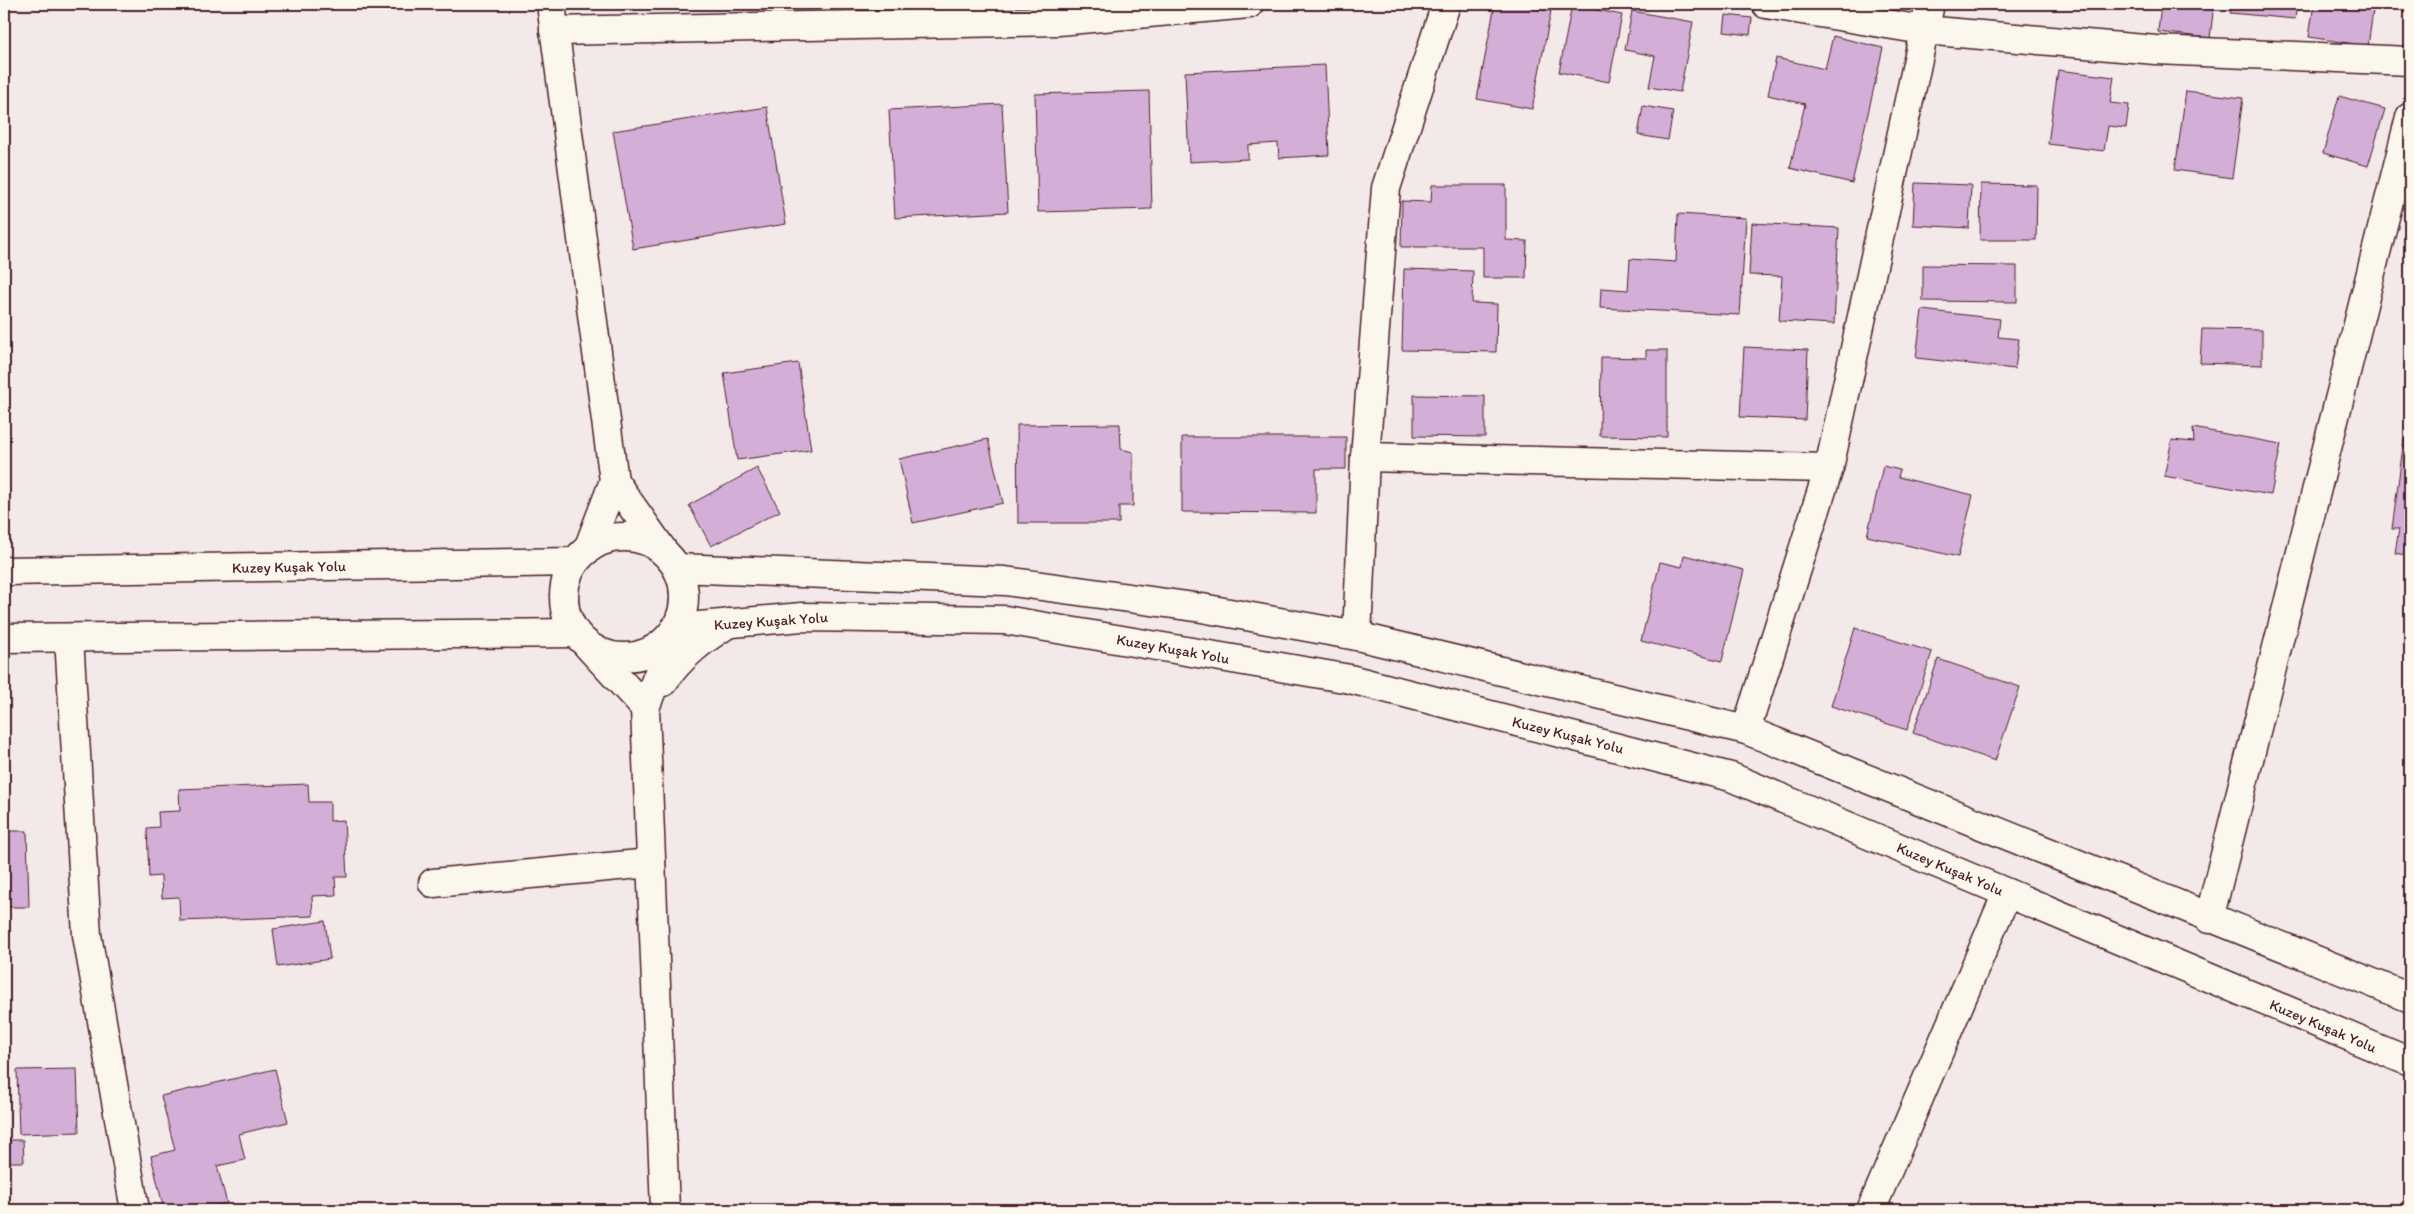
<svg xmlns="http://www.w3.org/2000/svg" width="2414" height="1214" viewBox="0 0 2414 1214" font-family="Itim,sans-serif">
  <rect width="100%" height="100%" fill="#f3e9e8"/>
  <filter id="ink" filterUnits="userSpaceOnUse"><feTurbulence type="fractalNoise" baseFrequency=".02" numOctaves="2"/><feDisplacementMap in="SourceGraphic" scale="10" xChannelSelector="R" yChannelSelector="G"/><feConvolveMatrix kernelMatrix="1 2 1 2 8 2 1 2 1" color-interpolation-filters="sRGB"/></filter>
  <g filter="url(#ink)">
    <g fill="#d3afd8" stroke="#4a1f2b">
      <path d="M1495,4h14l42,7 -19,98 -55,-10z"/>
      <path d="M1864,4h23l-1,4z"/>
      <path d="M2161,4h53l-4,34 -52,-6z"/>
      <path d="M2232,4h65l-2,15 -65,-6z"/>
      <path d="M2314,4h60l-6,42 -59,-9z"/>
      <path d="M1572,5l50,10 -13,67 -50,-10z"/>
      <path d="M1632,11l61,11 -13,70 -31,-5 6,-31 -30,-6z"/>
      <path d="M1726,15l26,3 -2,17 -26,-3z"/>
      <path d="M1833,36l50,12 -31,135 -62,-15 15,-64 -37,-9 8,-37 49,11z"/>
      <path d="M1325,65l4,90 -50,3 -1,-15 -30,2v14l-59,3 -4,-90z"/>
      <path d="M2058,70l56,7 -4,26 19,2 -3,23 -18,-2 -4,25 -56,-7z"/>
      <path d="M1149,91l3,118 -114,3 -3,-118z"/>
      <path d="M2186,91l57,7 -11,80 -57,-8z"/>
      <path d="M2339,96l46,13 -17,57 -45,-13z"/>
      <path d="M1002,104l6,108 -113,6 -6,-108z"/>
      <path d="M1643,106l30,5 -5,29 -30,-5z"/>
      <path d="M767,107l19,117 -153,25 -20,-118z"/>
      <path d="M1915,183l56,2 -2,43 -56,-3z"/>
      <path d="M1981,184l56,1 -1,55h-56z"/>
      <path d="M1432,185h74v55l21,1 -1,37h-43v-31h-82l1,-46 29,1z"/>
      <path d="M1678,214l68,4 -6,97 -140,-7 1,-20 27,2 2,-31 46,3z"/>
      <path d="M1752,223l87,5 -5,96 -55,-3 3,-45 -33,-1z"/>
      <path d="M1923,265l94,1v36l-94,-1z"/>
      <path d="M1404,269l69,2 -1,32 25,1 -1,48 -94,-2z"/>
      <path d="M1922,310l78,9 -2,18 21,2 -4,30 -99,-11z"/>
      <path d="M2202,329l60,1v35l-62,-2z"/>
      <path d="M1744,347l64,3 -3,70 -65,-3z"/>
      <path d="M1646,350h21v87l-67,-1 1,-79 45,1z"/>
      <path d="M798,363l13,87 -74,10 -13,-87z"/>
      <path d="M1414,395l71,1v41l-71,-1z"/>
      <path d="M1120,424l1,25 12,3v54h-14v17h-101l-1,-98z"/>
      <path d="M2193,428l88,16 -10,51 -107,-19 8,-36 22,2z"/>
      <path d="M1182,437h164v32h-30v44l-134,-1z"/>
      <path d="M988,439l15,64 -90,20 -14,-64z"/>
      <path d="M2404,439l6,1v116l-15,-3 4,-24h-7z"/>
      <path d="M1883,466l17,4 -2,7 75,18 -15,62 -91,-21z"/>
      <path d="M757,468l23,43 -69,35 -22,-41z"/>
      <path d="M1684,555l60,15 -22,91 -81,-20 19,-79 22,5z"/>
      <path d="M1855,628l77,24 -25,78 -76,-24z"/>
      <path d="M1938,659l82,28 -25,74 -82,-28z"/>
      <path d="M308,784l1,18h21v19l14,-1 3,57h-12l1,18 -24,1 1,20 -133,5 -1,-24 -17,1 -1,-22 -12,1 -2,-49 12,-1 -1,-15 22,-1 -1,-22z"/>
      <path d="M4,831h23l2,76h-25z"/>
      <path d="M325,921l5,38 -52,8 -5,-38z"/>
      <path d="M77,1069l2,63 -60,2 -2,-64z"/>
      <path d="M275,1069l13,53 -49,12 6,26 -28,6 10,37 -31,7h-32l-13,-54 24,-6 -14,-54z"/>
      <path d="M4,1140h19l1,22h-20z"/>
    </g>
    <g fill="none" stroke-linecap="round" stroke-linejoin="round">
      <g stroke="#4a1f2b" stroke-width="31">
        <g id="minor">
          <path d="M551,4l63,477 50,71"/>
          <path d="M1766,4l157,26 233,20 254,11"/>
          <path d="M554,31l504,-10 191,-17"/>
          <path d="M1365,457l464,11"/>
          <path d="M588,549l26,-68"/>
          <path d="M1357,636l8,-179 21,-269 60,-184"/>
          <path d="M69,638l18,297 48,275"/>
          <path d="M588,646l57,62"/>
          <path d="M663,682c20,-28 38,-41 66,-59"/>
          <path d="M1746,730l83,-262 101,-464"/>
          <path d="M433,883l218,-20"/>
          <path d="M2209,919l201,-802"/>
          <path d="M665,1210l-20,-502 31,-80"/>
          <path d="M1871,1210l136,-317"/>
        </g>
      </g>
      <g stroke="#4a1f2b" stroke-width="31">
        <g id="major">
          <circle cx="624" cy="597" r="60"/>
          <path d="M677,568l328,13 197,27 155,28 389,94 664,268"/>
          <path d="M4,571l571,-9"/>
          <path d="M676,628l126,-11 203,3 345,59 381,98 679,285"/>
          <path d="M4,638l571,-5"/>
        </g>
      </g>
      <use href="#minor" stroke="#fbf7ec" stroke-width="28"/>
      <use href="#major" stroke="#fbf7ec" stroke-width="28"/>
    </g>
  </g>
  <g text-anchor="middle" stroke-width="4" stroke-linejoin="round" paint-order="stroke">
    <g font-size="15" fill="#4a1f2b" stroke="#fbf7ec">
      <text transform="translate(289 567) rotate(-1)" y="5">Kuzey Kuşak Yolu</text>
      <text transform="translate(771 621) rotate(-4)" y="5">Kuzey Kuşak Yolu</text>
      <text transform="translate(1173 649) rotate(10)" y="5">Kuzey Kuşak Yolu</text>
      <text transform="translate(1568 735) rotate(14)" y="5">Kuzey Kuşak Yolu</text>
      <text transform="translate(1950 869) rotate(23)" y="5">Kuzey Kuşak Yolu</text>
      <text transform="translate(2323 1026) rotate(23)" y="5">Kuzey Kuşak Yolu</text>
    </g>
  </g>
  <rect width="2414" height="1214" fill="none" stroke="#fbf7ec" stroke-width="20"/>
  <rect x="10" y="10" width="2394" height="1194" fill="none" stroke="#4a1f2b" stroke-width="2" filter="url(#ink)"/>
</svg>
